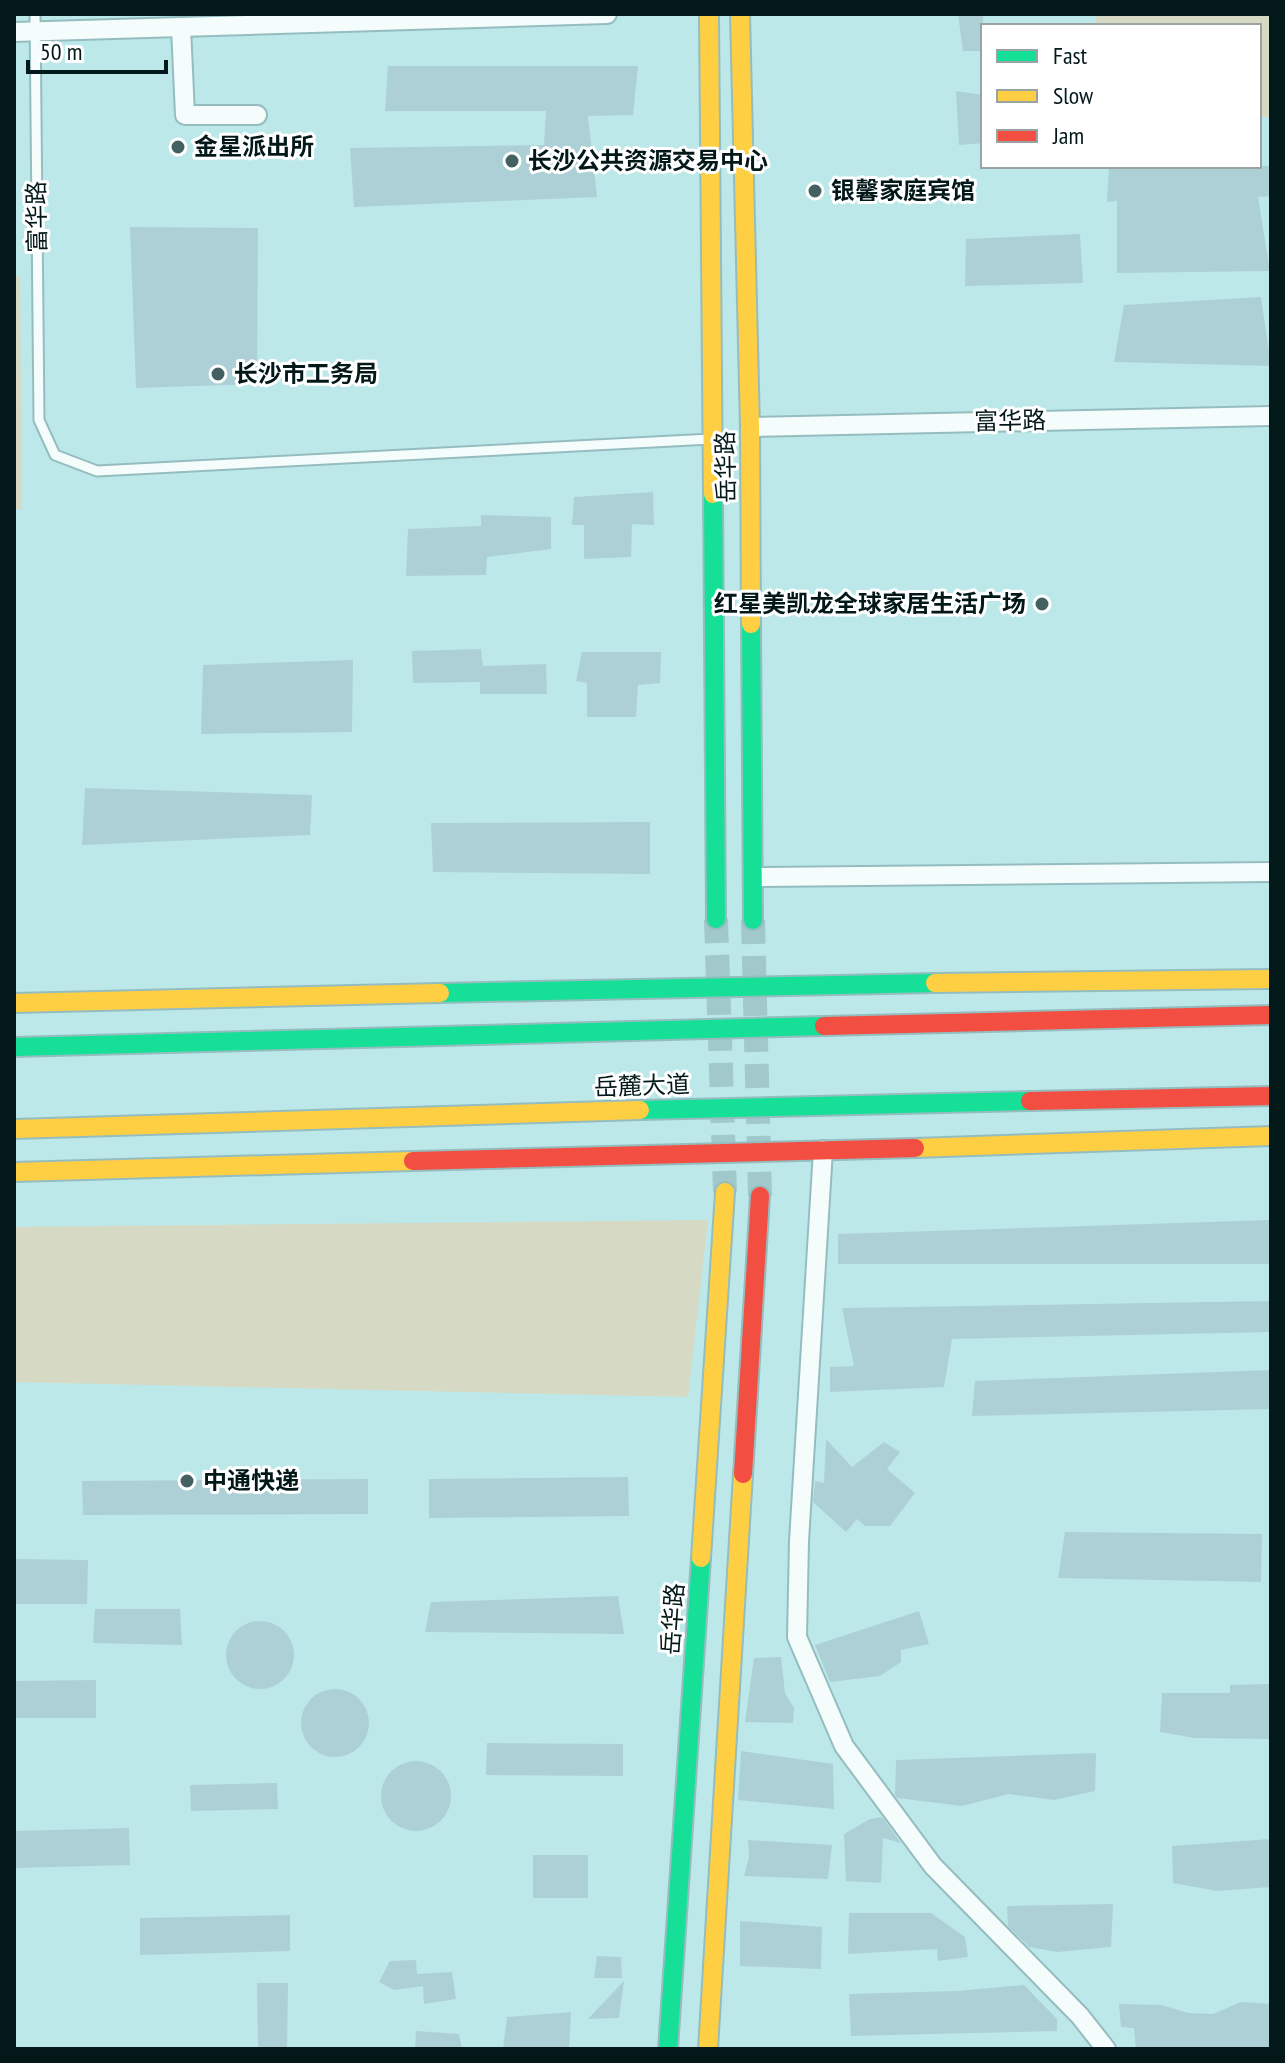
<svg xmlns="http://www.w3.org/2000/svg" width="1285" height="2063" viewBox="0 0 1285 2063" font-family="'PT Sans Narrow','Noto Sans SC',sans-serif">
  <rect width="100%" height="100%" fill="#bde8ea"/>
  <g fill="#d6dac4">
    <path d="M1095,14h176v103h-12v-91h-163z"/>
    <path d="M14,276h6l2,233h-8z"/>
    <path d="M708,1220l-20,177 -674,-15v-155z"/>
  </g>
  <g fill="#add0d6">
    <path d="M958,14h25v37h-20z"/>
    <path d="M388,66h250l-5,49 -45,1 9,81 -243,10 -4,-59 194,-3 2,-34h-161z"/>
    <path d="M956,91l27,4v48l-24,2z"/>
    <path d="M1109,166h162v30l-13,1 12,74 -153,2v-72l-10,1z"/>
    <path d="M130,227l128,1 -1,156 -121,4z"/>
    <path d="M1080,234l3,49 -118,3 1,-47z"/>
    <path d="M1261,297l10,69 -157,-4 10,-57z"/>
    <path d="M653,492l1,33 -22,-1 -1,33 -47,2v-34h-12l2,-28z"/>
    <path d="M481,515l70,2v32l-64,8 -1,18 -80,1 2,-47 73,-3z"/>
    <path d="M481,649l2,17 63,-2 1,30h-67v-12l-67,1 -1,-32z"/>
    <path d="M582,652h79l-1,31 -22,2 -2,32h-49v-34l-11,-2z"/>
    <path d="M353,660l-1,72 -151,2 2,-69z"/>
    <path d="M85,788l227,7 -2,40 -228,10z"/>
    <path d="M650,822v52l-217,-2 -2,-49z"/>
    <path d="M1271,1220v44h-433v-30z"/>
    <path d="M1271,1301v31l-319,7 -8,48 -114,5v-25l24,-1 -12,-58z"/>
    <path d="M1271,1370v39l-299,7 3,-35z"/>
    <path d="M826,1439l26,28 32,-25 16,10 -13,17 28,24 -25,33h-25l-8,-7 -11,13 -33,-30 2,-21 9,2z"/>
    <path d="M628,1477l1,39 -200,2v-39z"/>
    <path d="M368,1479v35l-285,1 -1,-34z"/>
    <path d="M1065,1532l197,2 -1,48 -203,-4z"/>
    <path d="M14,1559l74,1 -1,44h-73z"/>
    <path d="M618,1596l6,38 -199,-2 6,-30z"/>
    <path d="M95,1609h85l2,36 -89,-2z"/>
    <path d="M919,1611l10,33 -28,6v12l-21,14 -50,6 -15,-37z"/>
    <circle cx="260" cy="1655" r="34"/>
    <path d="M781,1657l4,36 9,15 -1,15 -48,-1 9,-64z"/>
    <path d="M96,1680v38h-82v-37z"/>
    <path d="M1271,1684v55l-76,-1 -35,-6 2,-39h68v-8z"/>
    <circle cx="335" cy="1723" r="34"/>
    <path d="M487,1743l136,1v32l-137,-1z"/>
    <path d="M741,1751l92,13 1,45 -96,-9z"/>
    <path d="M1096,1753l-1,38 -41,9 -45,-6 -47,12 -65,-8 -2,-3 1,-35z"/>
    <circle cx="416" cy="1796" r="35"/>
    <path d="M277,1783l1,26 -87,2 -1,-26z"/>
    <path d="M882,1817l19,26 -18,-5 -2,45 -35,-2 -2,-47 26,-15z"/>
    <path d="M129,1828l1,37 -116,3v-37z"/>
    <path d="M1271,1839v48l-54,4 -44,-8 -1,-37z"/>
    <path d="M748,1840l84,5 -4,34 -84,-3 5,-19z"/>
    <rect x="533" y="1855" width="55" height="43"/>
    <path d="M1113,1904l-2,43 -54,5 -28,-5 -21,-21 -1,-20z"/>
    <path d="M849,1913h82l34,24 3,20 -30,4 -1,-12 -89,5z"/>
    <path d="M290,1915v36l-150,4v-37z"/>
    <path d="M740,1921l82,6 -1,42 -81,-3z"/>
    <path d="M597,1956l24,1 1,21h-28z"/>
    <path d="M416,1960l1,14 35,-2 4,27 -32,5 -1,-18 -29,4 -15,-8 11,-21z"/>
    <path d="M624,1981l-5,37 -31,1z"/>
    <path d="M257,1983h31l-1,66h-29z"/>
    <path d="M1024,1985l33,34v12l-206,5 -2,-42 108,-3z"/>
    <path d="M1241,2002l30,2v45h-135l-2,-21 -13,-1 -2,-23 42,1 28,8 24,1z"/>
    <path d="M571,2012l-2,37h-66l4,-32z"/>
    <path d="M416,2031l43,3 3,15h-47z"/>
  </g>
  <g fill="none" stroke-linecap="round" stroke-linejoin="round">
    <g stroke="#a1c9cb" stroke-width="24" stroke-dasharray="24 12" stroke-linecap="butt">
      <path d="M716,919l9,273"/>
      <path d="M753,920l7,276"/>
    </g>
    <g stroke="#95bdbf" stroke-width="13">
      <path id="lane" d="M35,14l4,406 16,35 42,16 614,-32"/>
    </g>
    <g stroke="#95bdbf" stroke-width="22">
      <g id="street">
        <path d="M181,27l4,88h72"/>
        <path d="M14,32l593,-18"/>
        <path d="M750,427l521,-11"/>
        <path d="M754,877l517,-5"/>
        <path d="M823,1150l-24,391 -2,96 47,109 89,120 147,150 26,33"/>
      </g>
    </g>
    <g stroke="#95bdbf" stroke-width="22">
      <g id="fast">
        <path d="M713,494l3,425"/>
        <path d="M751,624l2,296"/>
        <path d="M440,993l495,-10"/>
        <path d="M14,1047l810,-21"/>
        <path d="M640,1110l390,-9"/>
        <path d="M668,2049l33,-491"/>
      </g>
    </g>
    <g stroke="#95bdbf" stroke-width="22">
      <g id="slow">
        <path d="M709,14l4,480"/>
        <path d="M740,14l10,413 1,197"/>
        <path d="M935,983l336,-4"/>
        <path d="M14,1003l426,-10"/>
        <path d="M14,1129l626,-19"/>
        <path d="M915,1148l356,-12"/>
        <path d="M14,1172l399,-11"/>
        <path d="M701,1558l24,-366"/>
        <path d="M708,2049l35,-575"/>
      </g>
    </g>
    <g stroke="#95bdbf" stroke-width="22">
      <g id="jam">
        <path d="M824,1026l447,-11"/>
        <path d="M1030,1101l241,-5"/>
        <path d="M413,1161l502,-13"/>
        <path d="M743,1474l17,-278"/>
      </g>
    </g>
    <use href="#lane" stroke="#f5fcfc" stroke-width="9"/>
    <use href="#street" stroke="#f5fcfc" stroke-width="18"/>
    <use href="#fast" stroke="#16e098" stroke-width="18"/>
    <use href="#slow" stroke="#ffcf43" stroke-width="18"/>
    <use href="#jam" stroke="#f24e42" stroke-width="18"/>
  </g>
  <g fill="#446162" stroke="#fff" stroke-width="3">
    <circle cx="178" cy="147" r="8"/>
    <circle cx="512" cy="161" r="8"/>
    <circle cx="815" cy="191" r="8"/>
    <circle cx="218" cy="374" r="8"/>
    <circle cx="1042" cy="604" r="8"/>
    <circle cx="187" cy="1481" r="8"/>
  </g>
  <g text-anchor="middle" stroke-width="6" stroke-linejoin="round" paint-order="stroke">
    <g font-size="24" font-weight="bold" fill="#031819" stroke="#fff" text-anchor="start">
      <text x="194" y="155">金星派出所</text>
      <text x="528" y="169">长沙公共资源交易中心</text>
      <text x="831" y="199">银馨家庭宾馆</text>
      <text x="234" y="382">长沙市工务局</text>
      <text x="1026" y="612" text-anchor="end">红星美凯龙全球家居生活广场</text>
      <text x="203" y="1489">中通快递</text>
    </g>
    <g font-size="24" fill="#031819" stroke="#fff">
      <text transform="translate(37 217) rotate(-91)" y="8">富华路</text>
      <text transform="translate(1010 421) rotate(-1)" y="8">富华路</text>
      <text transform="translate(726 467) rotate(-91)" y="8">岳华路</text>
      <text transform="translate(642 1086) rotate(-2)" y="8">岳麓大道</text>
      <text transform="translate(673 1619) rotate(-86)" y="8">岳华路</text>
    </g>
  </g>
  <rect width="1285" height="2063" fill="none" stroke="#031819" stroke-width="32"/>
  <rect x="981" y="24" width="280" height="144" fill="#ffffff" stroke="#9aa3a3" stroke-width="2"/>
  <rect x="997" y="50" width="40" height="12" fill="#16e098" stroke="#9aa3a3" stroke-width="2"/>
  <text x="1053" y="64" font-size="24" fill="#031819">Fast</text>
  <rect x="997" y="90" width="40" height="12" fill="#ffcf43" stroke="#9aa3a3" stroke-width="2"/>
  <text x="1053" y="104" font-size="24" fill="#031819">Slow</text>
  <rect x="997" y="130" width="40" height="12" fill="#f24e42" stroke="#9aa3a3" stroke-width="2"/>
  <text x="1053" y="144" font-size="24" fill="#031819">Jam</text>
  <path d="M28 60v12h138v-12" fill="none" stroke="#031819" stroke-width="4"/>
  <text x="40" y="60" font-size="24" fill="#031819" stroke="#ffffff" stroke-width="6" paint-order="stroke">50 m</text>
</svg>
